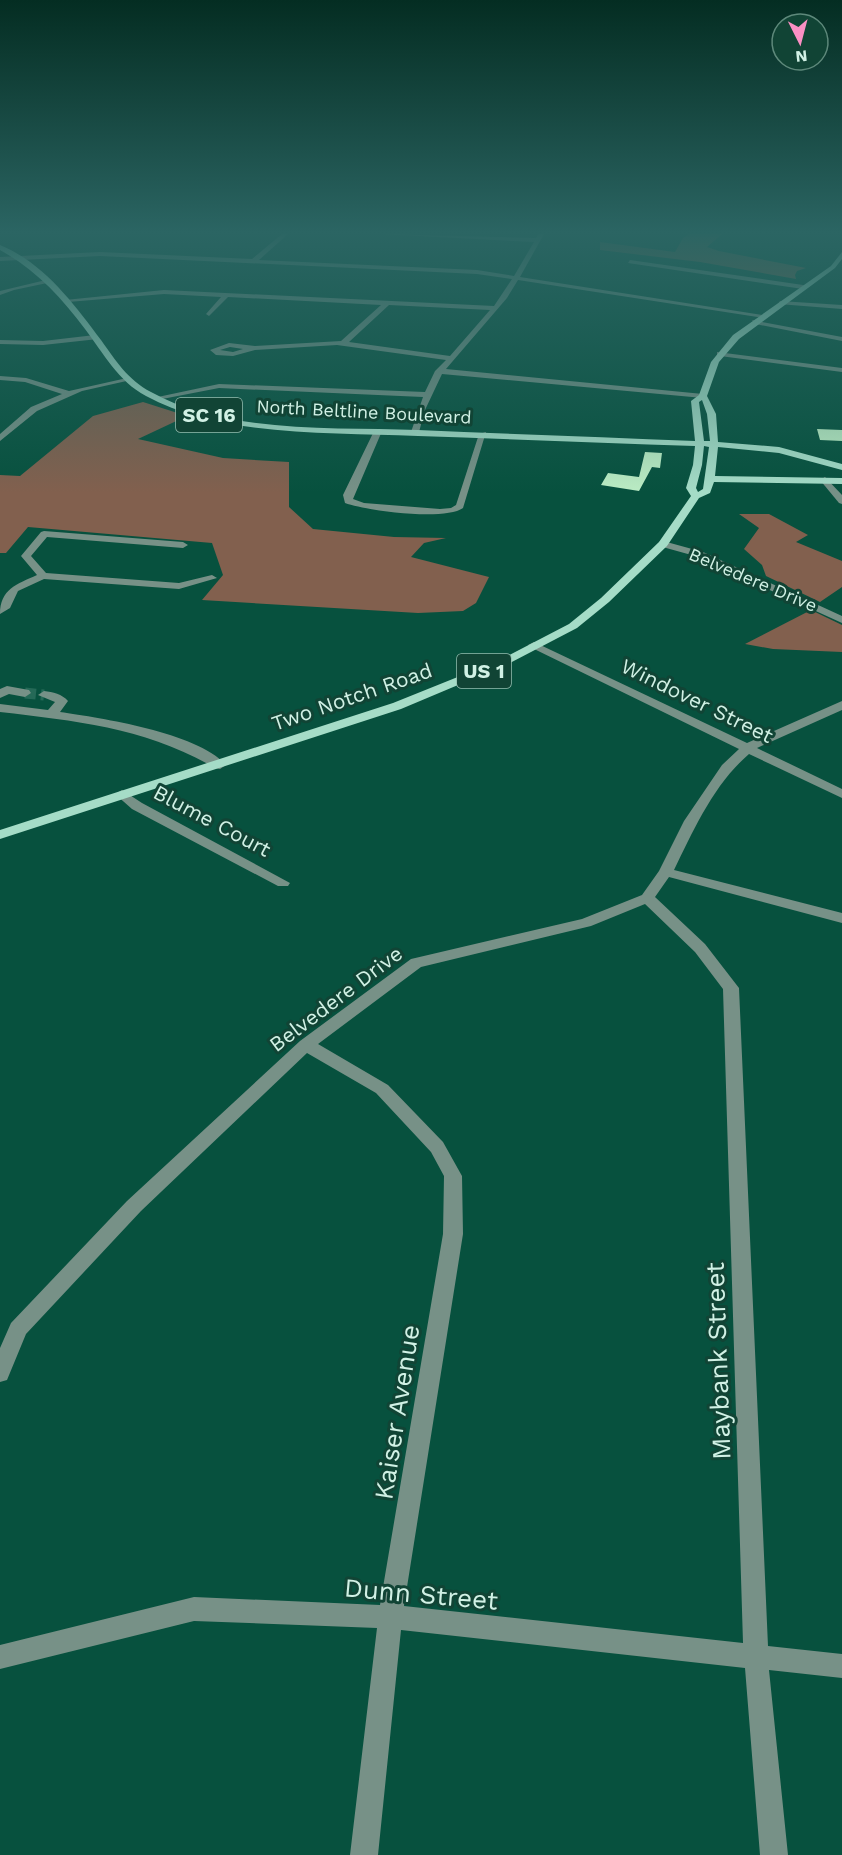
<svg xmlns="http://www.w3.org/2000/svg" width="842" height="1855" viewBox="0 0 842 1855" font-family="'Work Sans',sans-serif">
  <rect width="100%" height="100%" fill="#07513e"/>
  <g fill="#82604e">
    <path d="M689,234h33l-15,13 12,4 87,17 -9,3 -2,4 1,4 -96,-17 -100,-12v-8l75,10 8,-14z"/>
    <path d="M143,402l44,14 -49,23 85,19 66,4v45l24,22 81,8 52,1 -22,5 -13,14 78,20 -13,26 -13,8 -45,2 -216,-13 21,-25 -11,-32 -184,-16 -22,26h-6v-78l20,1 73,-60z"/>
    <path d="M739,514h30l39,21 -12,7 46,19v26l-22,15 -54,-26 -4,-11 -18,-16 15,-21z"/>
    <path d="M811,610l31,15v27l-69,-3 -28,-5z"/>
  </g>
  <g fill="#bbecc4">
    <path d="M817,429l25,1v11l-22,-1z"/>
    <path d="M645,452l17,1 -2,15 -8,-1 -13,24 -38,-6 7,-12 31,4z"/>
  </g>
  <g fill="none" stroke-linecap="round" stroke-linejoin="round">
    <path stroke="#256957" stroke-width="11" stroke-dasharray="11 5" stroke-linecap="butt" d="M25,693l19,2"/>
    <g fill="#779187" fill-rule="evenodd">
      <path d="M282,234h6l-29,26 218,10 37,6 20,-34 -155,-8 157,4 2,-4h6l-24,43 248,39 -4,2 -246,-38 -11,18 -61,71 257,25 4,2 -4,2 -261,-24 -17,36 -6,22 -4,3 -4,-3 12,-35 -204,-9 -62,12 -4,-2 66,-14 206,8 10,-21 11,-11 -109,-15 -82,5 -22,6 -17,-1 -6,-5 19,-7 26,3 86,-5 40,-36 -153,-8 -19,19 -3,-2 15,-17 -57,-3 -96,8 -3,-2 99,-10 330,16 18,-27 -35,-5 -377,-18 -100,5v-4l100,-5 152,7zM389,305l101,5 -40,46 -101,-14zM230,347l13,2 -10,3 -13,-2z"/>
      <path d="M630,260l173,25 3,2 -3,2 -175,-26z"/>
      <path d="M50,279l2,3 -38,8 -14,5v-4z"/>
      <path d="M780,301l62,4v4l-64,-5z"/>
      <path d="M752,320l90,17v4l-87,-17z"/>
      <path d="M95,335l3,4 -55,6 -43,-1v-4l43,1z"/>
      <path d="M717,352l125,16v4l-122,-16h-3z"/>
      <path d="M0,376l26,2 43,13 58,-13 4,2 -49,11 -45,20 -37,30v-7l31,-27 31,-13 -37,-12 -25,-2z"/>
      <path d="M375,429l7,2 -29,68 11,4 76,6 11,-1 5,-3 23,-71 7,-2 -23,76c-18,13 -96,3 -118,-5l-2,-8z"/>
      <path d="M825,477l17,18v9l-3,-1 -19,-23z"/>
      <path d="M44,531l139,11 5,3 -5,3 -136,-11 -16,19 15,17 133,10 33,-8 5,3 -38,11 -135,-10 -26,12 -8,17 -10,6c0,-25 17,-30 37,-39l-16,-19 20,-24z"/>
      <path d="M663,541l40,11 139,64v7l-147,-67 -36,-10v-4z"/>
      <path d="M534,642l213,101 95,-42v9l-85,38 85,41v9l-93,-44c-35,30 -55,75 -75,116l168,43v10l-173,-46 -14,20 50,47 34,44 29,658 74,8v24l-73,-8 19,185h-28l-15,-187 -344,-38 -23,225h-28l27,-227 -183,-7 -194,48v-24l194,-48 186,8 63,-371 1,-58 -13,-24 -55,-59 -69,-40 -166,158 -115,123 -19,46 -7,2v-34l11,-25 116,-122 173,-160 111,-82 171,-40 60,-24 17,-24 25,-50 38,-56 17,-16 -209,-102 -2,-2zM645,904l50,48 28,37 20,654 -339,-37 59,-372 -1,-58 -19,-34 -55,-57 -70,-41 103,-77 170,-41z"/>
      <path d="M7,686l22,4 2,3 -6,4 -16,-3 -9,4v-9z"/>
      <path d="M44,691c9,1 18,3 24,10l-8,11c42,6 138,21 166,53l-6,4 -5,-1c-68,-40 -138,-47 -215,-56v-8l48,6 7,-8 -17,-7z"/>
      <path d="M122,790l20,13 148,80 -2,3h-10l-146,-77 -17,-15z"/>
    </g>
    <path fill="#a5dcc7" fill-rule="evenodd" d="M0,245c44,18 74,59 101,95 15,21 27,40 50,52 75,42 183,35 267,38 92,4 185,7 277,11l-4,-40 8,-6 12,-33 22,-27 98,-69 11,-14v7l-7,9 -96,71 -20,23 -12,34 9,18 2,28 61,5 63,17v6l-63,-17 -61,-6 -3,29 127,2v6l-128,-2 -4,11 -11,5 -32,48 -58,56 -32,26 -69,36 -107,45 -401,130v-9l393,-127 107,-43 69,-36 32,-26 58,-56 32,-46 -5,-8 7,-23 2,-19c-92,-3 -185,-7 -277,-10 -87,-4 -194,2 -272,-40 -28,-15 -42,-42 -61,-67 -24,-32 -49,-59 -85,-79zM702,400l5,14 3,27h-6l-5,-39zM704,446l5,1 -6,42 -5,3 -2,-4 6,-23z"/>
  </g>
  <linearGradient id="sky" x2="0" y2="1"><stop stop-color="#042d22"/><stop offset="0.47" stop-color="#2b6563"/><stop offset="1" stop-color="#2b6563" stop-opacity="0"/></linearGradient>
  <rect width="842" height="493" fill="url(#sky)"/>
  <g text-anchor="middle" stroke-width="6" stroke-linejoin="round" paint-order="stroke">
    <g font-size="18" fill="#d1f1e5" stroke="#114435">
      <text transform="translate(364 412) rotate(3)" y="6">North Beltline Boulevard</text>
      <text transform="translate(753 580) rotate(23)" y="6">Belvedere Drive</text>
    </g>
    <g fill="#114435" stroke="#97bdb0" stroke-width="1.5">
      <rect x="176" y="398" width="66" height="34" rx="4.5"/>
      <rect x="457" y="654" width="54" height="34" rx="4.5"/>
    </g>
    <g font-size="20" font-weight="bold" fill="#d1f1e5">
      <text x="209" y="422">SC 16</text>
      <text x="484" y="678">US 1</text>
    </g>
    <g font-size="21" fill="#d1f1e5" stroke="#114435">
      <text transform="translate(352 697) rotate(-19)" y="7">Two Notch Road</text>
      <text transform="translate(697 701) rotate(26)" y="7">Windover Street</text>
      <text transform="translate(212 821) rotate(28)" y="7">Blume Court</text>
      <text transform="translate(336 999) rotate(-37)" y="7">Belvedere Drive</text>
    </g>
    <g font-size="26" fill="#d1f1e5" stroke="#114435">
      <text transform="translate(718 1361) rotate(-92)" y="9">Maybank Street</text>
      <text transform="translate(397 1412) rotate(-81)" y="9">Kaiser Avenue</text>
      <text transform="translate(421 1594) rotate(5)" y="9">Dunn Street</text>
    </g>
  </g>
  <g transform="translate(800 42) rotate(174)"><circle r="28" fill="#114435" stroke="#5e897b" stroke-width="1.5"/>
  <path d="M0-4.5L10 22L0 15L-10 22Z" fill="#fb8fc4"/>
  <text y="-9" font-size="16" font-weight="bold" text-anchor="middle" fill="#d1f1e5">N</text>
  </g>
</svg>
